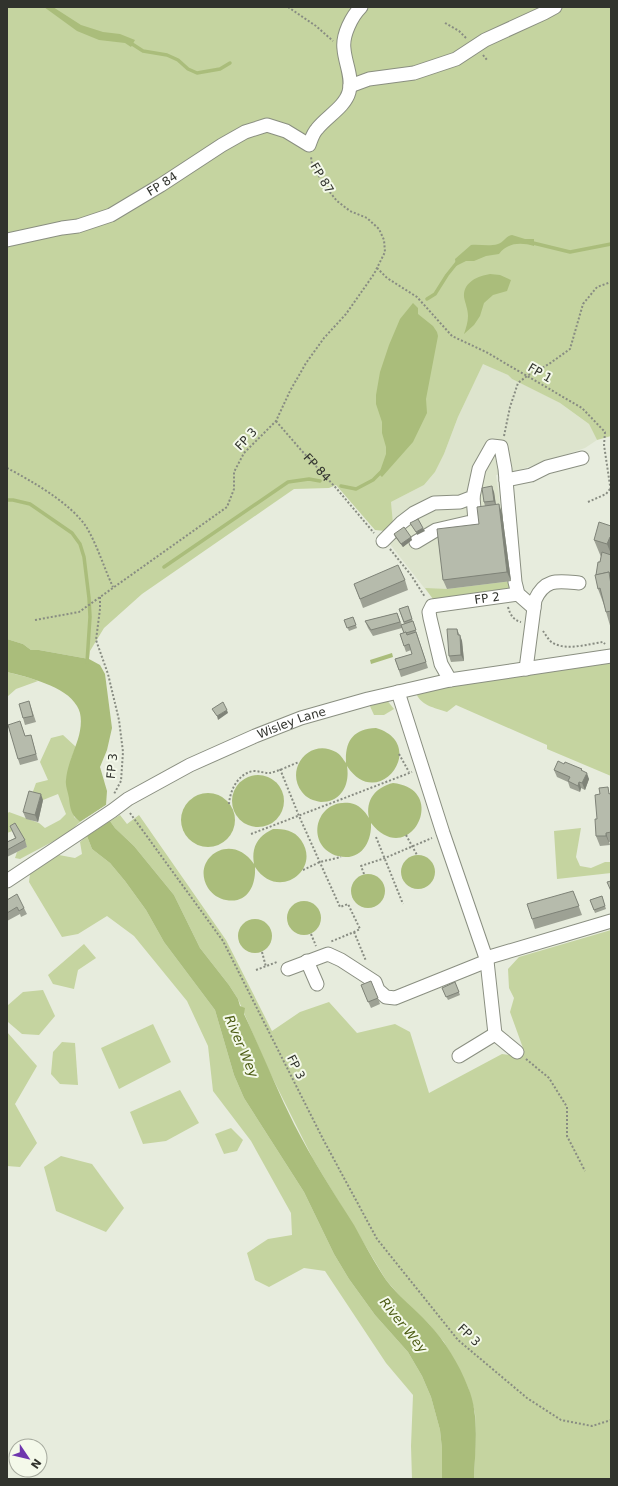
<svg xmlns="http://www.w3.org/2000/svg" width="618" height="1486" viewBox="0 0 618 1486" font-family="'DejaVu Sans',sans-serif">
  <rect width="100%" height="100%" fill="#e7ecdd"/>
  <path fill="#dde4cd" d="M483,363l25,12 4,4 48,24 29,21 8,16 -12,8 -75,25 -14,2 16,113 -79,11 -44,-56 3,-19 -1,-22 33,-17 11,-13 9,-18 14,-37z"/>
  <g fill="#c5d4a0">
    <path d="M7,7h604v429l-14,4 -8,-16 -29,-21 -48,-24 -4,-4 -25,-11 -25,53 -14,37 -9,18 -11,13 -33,17 2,22 -8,7 -10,-1 -39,-45 -7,3 -35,1 -152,105 -38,34 -14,23 -1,8 -50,-9h-8l-8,-6 -16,-5z"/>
    <path d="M511,581l1,7 -79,11 -8,-11 22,1z"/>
    <path d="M611,663v113l-64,-27v-4l-91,-40 -9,7c-12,-4 -28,-7 -31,-20z"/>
    <path d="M7,672l23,6 8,3 -22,8 -9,8z"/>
    <path d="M386,699l8,10 -10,6h-10l-5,-11z"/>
    <path d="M63,735l13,12 -5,12 3,58 6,5 -13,12 -47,25 -5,-1 2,-6 10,-5 -9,-18 -11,4v-19l2,-2 30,11 6,5 15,-8 6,-6 -8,-20 -15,6 -12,-3 5,-14 12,-3 -8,-18 11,-24z"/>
    <path d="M120,815l7,9 12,-9 87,125 46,91 28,-19 29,-10 28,31 38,-9 15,8 19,61 73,-39 18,2 3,-8 -13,-36 4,-14 -5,-10 -1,-19 11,-12 92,-27v549h-137l2,-48 -1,-18 -7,-26 -14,-27 -10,-18 -16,-19 -22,-20 -20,-23 -73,-121 -45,-90 -30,-70 -9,-14 -29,-37 -26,-53 -40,-49 -19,-18 -5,-7z"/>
    <path d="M581,828l-5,29 4,9 11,2 14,-6h6v11l-54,6 -3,-48z"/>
    <path d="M87,836l5,13 18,14 15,18 21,29 18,32 51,68 19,65 10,23 60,94 30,62 15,25 26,36 33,37 14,24 9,21 9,33 2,19v30h-30l-1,-33 2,-51 -27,-32 -61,-92 -21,-3 -35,19 -14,-7 -8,-27 21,-14 24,-4 -1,-22 -40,-72 -38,-50 -5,-45 -21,-45 -53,-65 -27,-20 -29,18 -16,3 -33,-55 1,-8 29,-19 16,3 7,-4 -2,-12z"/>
    <path d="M84,944l12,14 -18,12 -4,19 -21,-5 -5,-9z"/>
    <path d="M43,990l12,26 -16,19 -17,-1 -14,-12 -1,-16 16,-14z"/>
    <path d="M153,1024l18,38 -52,27 -18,-41z"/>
    <path d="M7,1032l30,34 -22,38 22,39 -17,24 -13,-1z"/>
    <path d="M62,1042l13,1 3,42 -18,-1 -9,-10 2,-22z"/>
    <path d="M180,1090l19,33 -33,18 -23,3 -13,-32z"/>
    <path d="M231,1128l12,12 -6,11 -13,3 -9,-20z"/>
    <path d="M61,1156l31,8 32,44 -18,24 -50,-21 -12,-44z"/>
  </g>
  <g fill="#aabd7b">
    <path d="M44,7h9l28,18 22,7 17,2 15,6 -4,7 -6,-4 -26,-3 -22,-9z"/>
    <path d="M512,235l13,4h9v7c-14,-4 -27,-3 -35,8l-13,2 -12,5h-8l-10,5 -1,-7 16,-14c9,-1 17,2 27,-1 6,-2 8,-8 14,-9z"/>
    <path d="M490,274l10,1 11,5 -4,11 -14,4 -9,8 -4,13 -6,9 -10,9c2,-6 4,-12 4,-18 0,-7 -3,-13 -4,-19 -1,-15 14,-21 26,-23z"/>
    <path d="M413,303l5,5v6l15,12 4,6 1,4 -12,63 1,14 -14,29 -31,35 -3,-3 7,-20v-7l-4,-14v-11l-6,-18v-9l4,-23 9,-27 11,-26z"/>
    <path d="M7,639l16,5 8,6h8l50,9 11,6 5,9 7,54 -5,22 -7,17 7,24 -1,14 -26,17c-9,-7 -10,-14 -11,-24 -1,-6 -4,-13 -3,-18 1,-14 8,-28 12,-41 3,-10 5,-24 -1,-33 -11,-20 -50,-29 -70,-34z"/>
    <path d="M392,653l1,4 -22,7 -1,-4z"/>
    <path d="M376,728c54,16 2,86 -29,38 3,18 -5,36 -26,36 -7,-1 -15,-4 -19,-10 -18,-23 8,-55 34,-40 4,2 7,7 10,11 -1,-22 7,-34 30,-35z"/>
    <circle cx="258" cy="801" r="26"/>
    <path d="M393,783c58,6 16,88 -22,40 1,19 -10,39 -33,33 -34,-10 -23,-58 12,-53 8,1 15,8 19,15 -4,-18 7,-31 24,-35z"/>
    <circle cx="208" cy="820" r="27"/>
    <path d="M110,821l5,7 19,18 40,49 26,53 29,37 9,14 2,7 5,2 -1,6c17,36 32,74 50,110 18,35 39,68 60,101 10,18 20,37 32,55 12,16 28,28 42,43 17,18 31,41 40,64 12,29 7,61 6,92h-32v-30l-2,-19 -9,-33 -9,-21 -14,-24 -33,-37 -26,-36 -15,-25 -30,-62 -60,-94 -10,-23 -19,-65 -51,-68 -18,-32 -21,-29 -15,-18 -18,-14 -5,-13z"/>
    <path d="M273,829c11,0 21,1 28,11 21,30 -23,62 -46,27 1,18 -7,37 -29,33 -7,-1 -14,-6 -18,-12 -18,-29 23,-58 46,-24 -3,-17 4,-28 19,-35z"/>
    <circle cx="418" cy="872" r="17"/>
    <circle cx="368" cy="891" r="17"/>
    <circle cx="304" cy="918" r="17"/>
    <circle cx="255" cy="936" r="17"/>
  </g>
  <path fill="#e7ecdd" d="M106,805l1,2 -27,16v-1z"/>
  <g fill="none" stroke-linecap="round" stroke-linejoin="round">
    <g stroke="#aabd7b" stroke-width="3.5">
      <path d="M129,42l14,9 24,4 11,5 10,9 9,4 23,-4 10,-6"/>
      <path d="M529,242l41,10 41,-8"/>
      <path d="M427,299l8,-5 12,-19 12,-15"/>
      <path d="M341,486l15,3 17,-9 10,-10"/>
      <path d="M7,500h6l17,4 42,29 8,11 4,13 5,41 1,19 -3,45"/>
      <path d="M164,567l124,-85 21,-3 11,2"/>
    </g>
    <g stroke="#8a8f81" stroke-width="15">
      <g id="minor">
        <path d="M350,86l19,-7 45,-6 42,-14 29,-19 59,-27 11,-6"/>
        <path id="s2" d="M7,240l55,-12 16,-2 33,-11 50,-30 61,-40 23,-13 22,-7 19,6 23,14c2,-5 4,-12 8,-16 9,-12 28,-22 32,-37 4,-15 -4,-29 -5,-43 -2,-14 8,-33 17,-42"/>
        <path d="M506,480l25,-5 16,-8 35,-9"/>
        <path d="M383,541l18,-18 13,-10 20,-10 26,-1 13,-5 6,-28 13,-23 9,1 4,22 10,113 3,12 16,14"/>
        <path d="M416,542l20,-12 39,-9 -2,-24"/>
        <path d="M526,669l9,-69c10,-22 23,-19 44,-17"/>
        <path id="s3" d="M450,680l-9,-16 -11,-46 -1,-6 3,-6 86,-12"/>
        <path d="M398,692l45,141 44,128 8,73 -36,22"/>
        <path id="s4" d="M7,881l105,-70 16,-12 62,-34 65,-29 46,-18 67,-19 82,-19 161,-24"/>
        <path d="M486,958l125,-37"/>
        <path d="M307,961l10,23"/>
        <path d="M288,969l40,-15 13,6 34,22 3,8 8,7 9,1 92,-37"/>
        <path d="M495,1034l22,18"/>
      </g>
    </g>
    <g stroke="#888c82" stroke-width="2" stroke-dasharray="2 2" stroke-linecap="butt">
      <path d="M288,7l28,19 17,15"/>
      <path d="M445,23l14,8 7,7"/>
      <path d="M483,55l4,5"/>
      <path d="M377,268l10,10 30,19 35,39 34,16 96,56 23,24 -1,13 7,47"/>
      <path id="s1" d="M276,421l25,29 36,39 37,44"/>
      <path d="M504,436l6,-29 8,-24 9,-7 22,-12 21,-15 13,-45 14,-17 14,-5"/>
      <path d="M7,468c25,13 65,36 80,60 11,19 17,40 26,59"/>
      <path d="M588,502l18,-8 4,-5"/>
      <path d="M390,549l21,26 14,22"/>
      <path d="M100,597v12l-4,31 12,34 11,46 4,32 -2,29 -7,13"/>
      <path d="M508,607c2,7 5,13 13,15"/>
      <path d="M35,620l44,-8 148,-105 7,-18v-17l10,-19 32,-32 14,-30 16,-28 18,-25 22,-24 28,-40 11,-22 -1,-12 -5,-11 -12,-11 -17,-7 -13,-10 -13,-16 -12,-21 -1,-7"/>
      <path d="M543,631c3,4 6,10 10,12 14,8 35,1 50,-1l2,2"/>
      <path d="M399,754l10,18"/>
      <path d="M280,769l19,47 41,91 8,-3 12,25 -6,3 -24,10"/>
      <path d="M229,804c1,-14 9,-30 24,-33 6,0 11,2 16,2 8,-1 22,-8 30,-11"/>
      <path d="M130,813l93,128 101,200 53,98 81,101 69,58 34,22 31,6 19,-6"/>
      <path d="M251,834l161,-62"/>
      <path d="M406,835l11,20"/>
      <path d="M376,837l27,67"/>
      <path d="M303,870l17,-8 21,-5"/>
      <path d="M364,874l-3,-8 24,-8 47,-20"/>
      <path d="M354,932l12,29"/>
      <path d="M311,934l5,12"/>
      <path d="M262,952l4,15"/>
      <path d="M256,970l21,-8"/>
      <path d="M526,1059l23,19 18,29v29l18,35"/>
    </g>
    <use href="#minor" stroke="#fff" stroke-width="13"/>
  </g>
  <g fill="#9da194">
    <path d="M494,492l2,12 6,9 9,68 -64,8 -4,-9 36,-56 6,-18 -1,-4z"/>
    <path d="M611,526v103l-7,-24 -6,-16 -2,-14 5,-18 -7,-17z"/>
    <path d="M394,534l18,6 -9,7 -8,-10z"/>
    <path d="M405,580l3,10 -45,18 -9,-24z"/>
    <path d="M408,606l20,62 -27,9 -6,-18 17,-5 -1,-4 -5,2 -6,-18 4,-1 -2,-5 -29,8 -5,-8 -3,-7 32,-8 5,12 2,-1 -5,-15z"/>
    <path d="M353,617l4,11 -8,3 -5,-11z"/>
    <path d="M457,629l5,12 2,20 -13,1 -2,-6z"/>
    <path d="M29,701l7,21 -11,3 -2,-7z"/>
    <path d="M20,721l5,15 6,-1 7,25 -18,5 -2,-6z"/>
    <path d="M564,764l18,5v2l7,8 -4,11 -4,-2 -1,4 -10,-4 -2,-6 -11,-5 -3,-7z"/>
    <path d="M611,793v49h-2l1,3 -10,1 -4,-10 1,-17z"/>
    <path d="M43,800l-5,22 -12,-3 -3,-7z"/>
    <path d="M10,826l15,14 2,7 -20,10v-15l8,-4z"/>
    <path d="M573,891l9,24 -47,14 -3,-10z"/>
    <path d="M602,896l4,13 -11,4 -5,-13z"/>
    <path d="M7,900l17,8 3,6 -6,3 -1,-3 -13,7z"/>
    <path d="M455,982l5,13 -12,5 -6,-12z"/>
    <path d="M361,985l17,13 2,6 -9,4z"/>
  </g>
  <g fill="#7f8378">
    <path d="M492,486l2,6 2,15 -2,-6z"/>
    <path d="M499,504l3,9 9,68 -4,-9z"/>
    <path d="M423,528l2,3 -8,4 -1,-3z"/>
    <path d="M411,537l1,3 -9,7 -2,-3z"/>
    <path d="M610,537l1,4v13l-4,-10z"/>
    <path d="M460,635l2,6 2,20 -3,-6z"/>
    <path d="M227,710l1,3 -10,7 -1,-4z"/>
    <path d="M587,773l2,6 -4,11 -3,-7z"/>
    <path d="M579,782l2,6 -1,4 -2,-6z"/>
    <path d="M41,794l2,6 -5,22 -3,-7z"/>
    <path d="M606,833l4,12 -4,-9z"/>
  </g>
  <g fill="#b6bbac" stroke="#7f8378">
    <path d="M492,486l2,15 -10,1 -2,-14z"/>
    <path d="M499,504l8,68 -64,8 -6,-51 42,-5 -2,-17z"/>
    <path d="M418,519l5,9 -7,4 -6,-9z"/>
    <path d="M599,522l12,4v12l-1,-1 -3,7 -13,-4z"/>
    <path d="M404,527l7,10 -10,7 -7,-10z"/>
    <path d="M602,552l9,3v22l-2,-5 -13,3 2,-13h2z"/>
    <path d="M398,565l7,15 -45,19 -6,-15z"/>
    <path d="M609,572l2,13v26l-5,1 -6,-24 -2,1 -3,-14z"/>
    <path d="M408,606l4,13 -8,3 -5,-13z"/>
    <path d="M397,613l3,9 -29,8 -6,-9z"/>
    <path d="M353,617l3,8 -9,3 -3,-8z"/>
    <path d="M413,621l3,9 -10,3v-1l-2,1 -3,-8z"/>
    <path d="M447,629h10l1,6h2l1,20 -12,1z"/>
    <path d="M406,632l1,3 9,-3 10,30 -27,8 -4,-11 17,-5 -3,-10 -5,2 -4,-12z"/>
    <path d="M29,701l4,15 -10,2 -4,-14z"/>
    <path d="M223,702l4,8 -10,6 -5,-7z"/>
    <path d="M20,721l5,15 6,-1 5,19 -18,5 -10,-34z"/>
    <path d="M558,761l6,3 1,-2 17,7 -1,1 6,3 -5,10 -3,-1 -1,4 -10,-5 2,-4 -16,-7z"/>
    <path d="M608,787l1,7 2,-1v39l-5,1v3h-10l-1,-17h2l-2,-24 5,-1 -1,-6z"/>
    <path d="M29,791l12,3 -6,21 -12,-3z"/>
    <path d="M15,823l10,17 -18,10v-8l9,-4 -6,-12z"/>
    <path d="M611,881v10l-4,-9z"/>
    <path d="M573,891l6,15 -47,13 -5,-15z"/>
    <path d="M17,894l7,14 -5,3 -2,-4 -10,6v-13z"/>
    <path d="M602,896l3,10 -11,4 -4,-10z"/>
    <path d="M371,981l7,17 -10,4 -7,-17z"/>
    <path d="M455,982l4,10 -13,5 -4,-9z"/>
  </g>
  <g text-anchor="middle" stroke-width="4" stroke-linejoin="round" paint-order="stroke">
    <g font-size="12" fill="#31332d" stroke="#f4f9ea">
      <text transform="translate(322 178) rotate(59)" y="4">FP 87</text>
      <text dy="4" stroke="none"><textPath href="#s2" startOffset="167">FP 84</textPath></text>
      <text transform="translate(540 373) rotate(30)" y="4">FP 1</text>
      <text transform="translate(246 439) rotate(-47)" y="4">FP 3</text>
      <text dy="4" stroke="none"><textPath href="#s1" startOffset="62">FP 84</textPath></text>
      <text dy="4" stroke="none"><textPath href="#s3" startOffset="134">FP 2</textPath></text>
      <text dy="4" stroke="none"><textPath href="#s4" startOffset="327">Wisley Lane</textPath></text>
      <text transform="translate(112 766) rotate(-84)" y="4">FP 3</text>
      <text transform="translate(296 1067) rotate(63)" y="4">FP 3</text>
      <text transform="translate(469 1335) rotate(44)" y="4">FP 3</text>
    </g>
    <g font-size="13" font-style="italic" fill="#4c5c13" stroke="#f4f9ea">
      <text transform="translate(242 1046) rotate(67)" y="5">River Wey</text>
      <text transform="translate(404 1325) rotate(51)" y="5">River Wey</text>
    </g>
  </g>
  <rect width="618" height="1486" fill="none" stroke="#31332d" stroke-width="16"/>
  <g transform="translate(28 1458) rotate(125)"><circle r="19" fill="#f4f9ea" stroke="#a6aa9e"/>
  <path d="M0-3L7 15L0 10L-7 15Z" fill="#6e36ad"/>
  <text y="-6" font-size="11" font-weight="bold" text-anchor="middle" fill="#31332d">N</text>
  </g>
</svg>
